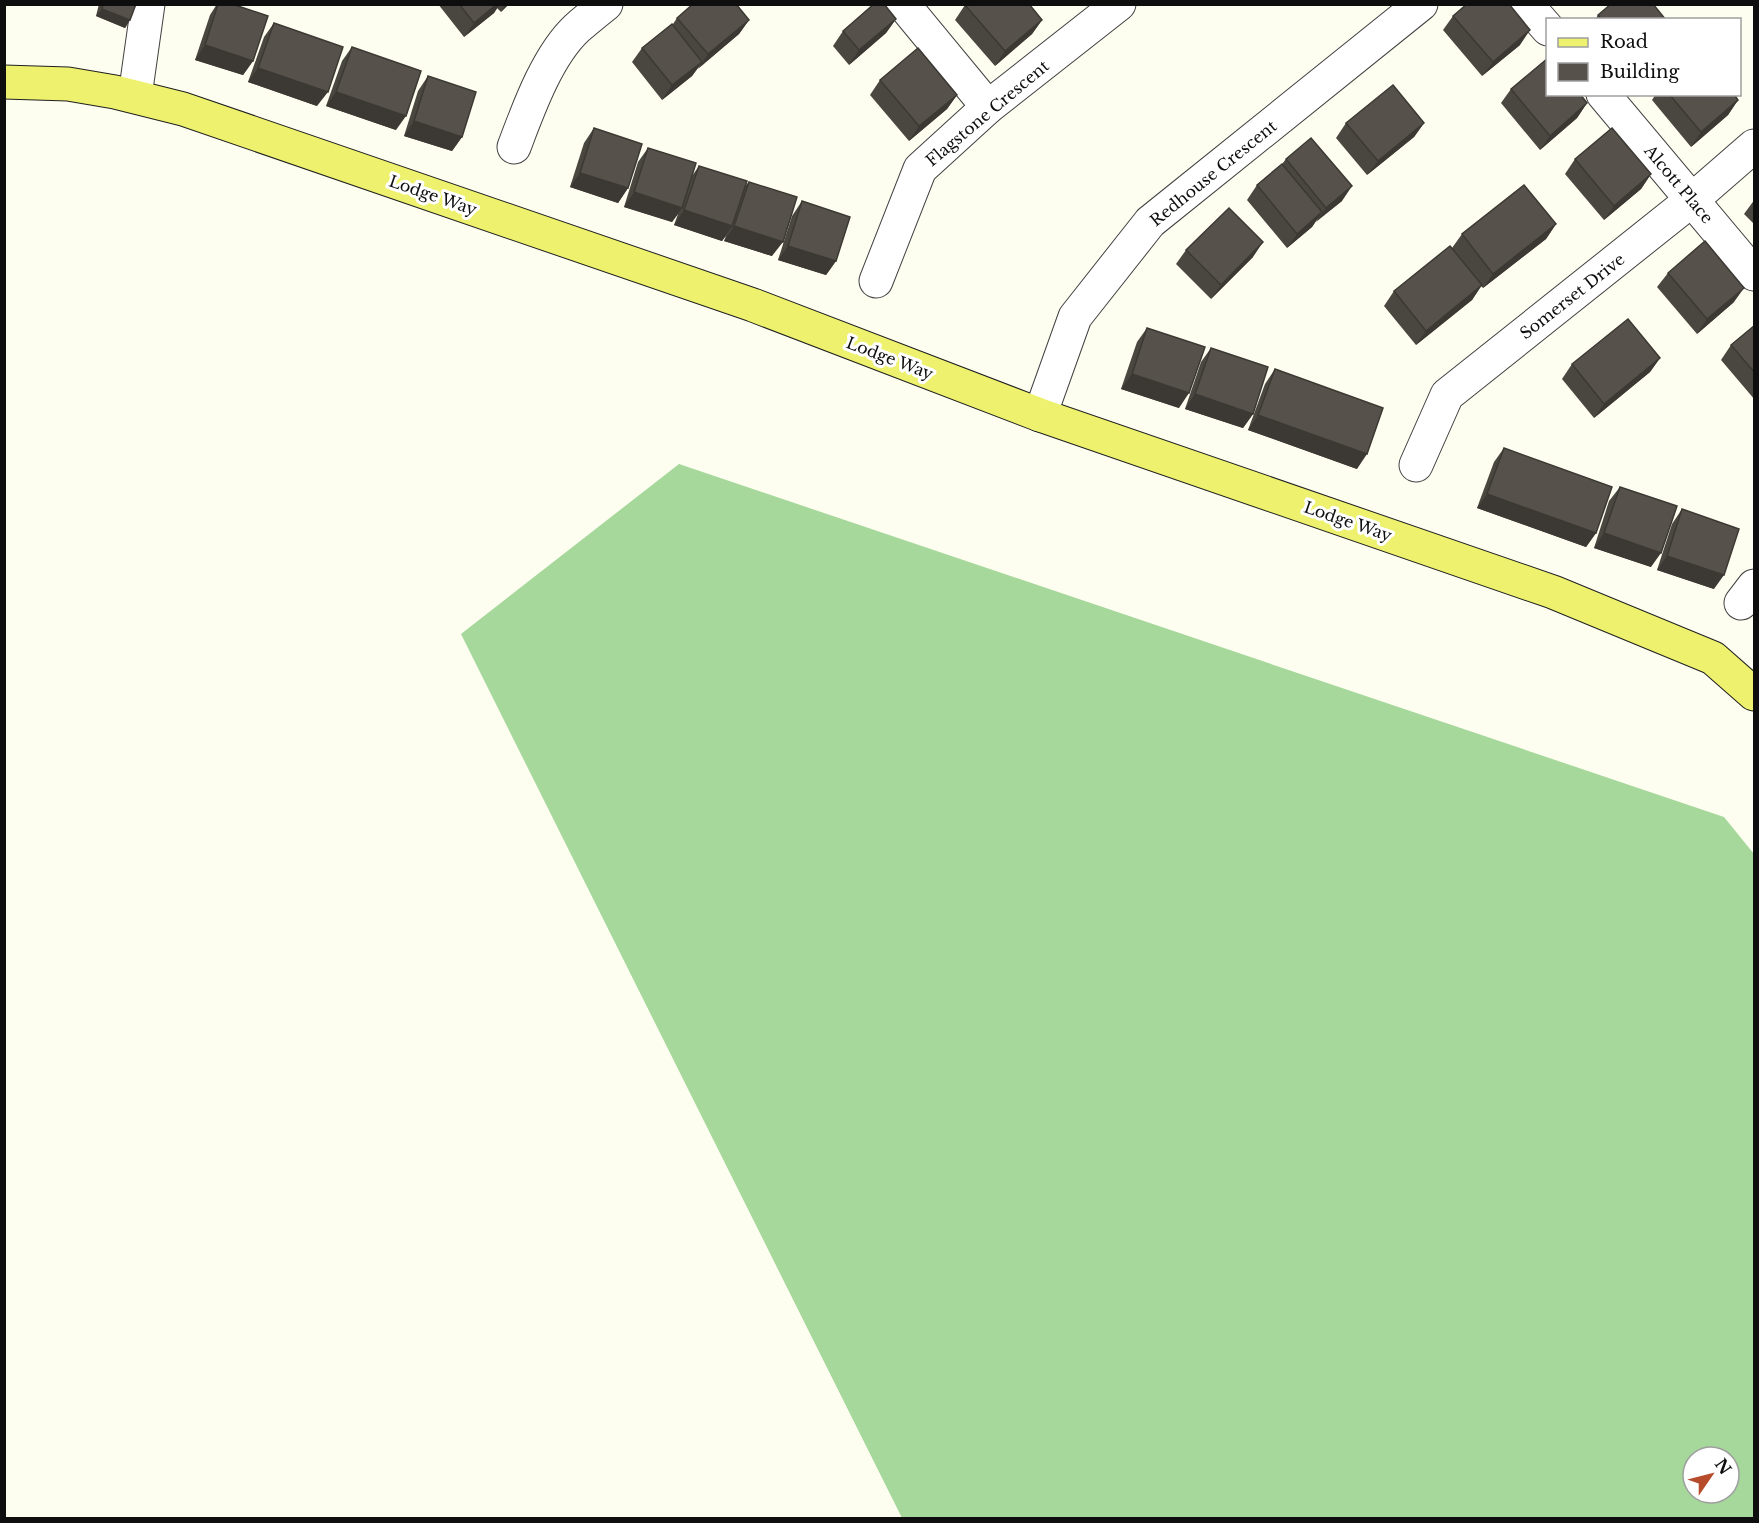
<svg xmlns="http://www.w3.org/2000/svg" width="1759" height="1523" viewBox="0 0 1759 1523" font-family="'Libre Baskerville',serif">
  <rect width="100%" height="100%" fill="#fdfef0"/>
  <path fill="#a6d79b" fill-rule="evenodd" d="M679,464l1045,353 30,37v664h-852l-441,-884zM1693,1457h36v36h-36z"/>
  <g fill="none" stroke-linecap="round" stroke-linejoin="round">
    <g stroke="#414141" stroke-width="35">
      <g id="minor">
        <path d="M903,4l85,103"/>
        <path d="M1526,4l22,25"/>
        <path d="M1603,94l151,180"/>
        <path d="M135,96l13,-92"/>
        <path d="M514,147c14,-37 33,-91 63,-119 9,-8 19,-16 29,-24"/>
        <path d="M876,281l44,-112 68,-62 131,-103"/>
        <path d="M1040,415l35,-98 75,-95 271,-218"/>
        <path d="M1416,465l31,-70 246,-196 61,-53"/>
        <path d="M1741,603l13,-17"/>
      </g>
    </g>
    <g stroke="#1f1f1f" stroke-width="35">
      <path id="primary" d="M4,82l64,2 47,8 68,17 570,196 287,110 513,177 160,66 41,36"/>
    </g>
    <use href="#minor" stroke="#fff" stroke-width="33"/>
    <use href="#primary" stroke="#edf16d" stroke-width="33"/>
  </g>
  <g fill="#4a4740">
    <path d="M99,4h37l-6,16 -5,8 -29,-12z"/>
    <path d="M217,4h15l21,57 -10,14 -48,-15 15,-45z"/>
    <path d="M438,4h71l-8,8 -4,-4 -3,5 -30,24z"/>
    <path d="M965,5l77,15 -10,14 -37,32 -40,-46z"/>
    <path d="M1598,15l68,5h-71z"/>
    <path d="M1453,16l67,29 -38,31 -39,-46z"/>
    <path d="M677,18l72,2 -10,14 -41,34 -6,8 -30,24 -30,-38 10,-14 31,-24z"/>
    <path d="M896,19l-10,14 -37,32 -16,-19 10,-15z"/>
    <path d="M274,23l43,83 -69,-24 16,-45z"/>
    <path d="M352,47l44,83 -70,-24 16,-45z"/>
    <path d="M428,76l34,61 -10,14 -48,-15 14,-45z"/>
    <path d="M880,80l77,15 -10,14 -38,32 -39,-46z"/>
    <path d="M1511,89l76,14 -10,15 -37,32 -39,-47z"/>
    <path d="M1656,94h78l4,6 -10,15 -37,32 -39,-47z"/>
    <path d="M1346,123h78l-10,14 -47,38 -31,-37z"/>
    <path d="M594,128l34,60 -10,15 -48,-16 14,-44z"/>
    <path d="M648,148l44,28 7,-10 46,20 4,-4 23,74 -48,-15 2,-5 -4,5 -48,-16 4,-11 -6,8 -48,-15 14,-45z"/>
    <path d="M1286,159l56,42 -26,20 -4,6 -25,21 -40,-48 10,-15 25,-21z"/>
    <path d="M1575,159l76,15 -10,15 -37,31 -39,-46z"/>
    <path d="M1755,199v26l-11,-11z"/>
    <path d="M802,201l34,60 -10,14 -48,-15 14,-44z"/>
    <path d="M1556,224l-10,15 -63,49 -2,-2 -9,14 -56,45 -32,-39 10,-15 58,-43 10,-14z"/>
    <path d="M1186,250l67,7 -42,42 -35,-35z"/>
    <path d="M1668,273l66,29 -37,32 -40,-47z"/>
    <path d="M1755,325v75l-34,-40 10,-15z"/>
    <path d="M1147,328l32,80 -58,-19 16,-47z"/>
    <path d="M1211,348l42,66 -10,14 -58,-19 16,-47z"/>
    <path d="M1660,358l-10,14 -56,46 -32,-39 10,-15z"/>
    <path d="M1275,369l82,100 -109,-39 17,-46z"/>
    <path d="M1504,448l92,85 -10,14 -109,-39 17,-46z"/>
    <path d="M1620,487l31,80 -57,-19 15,-47z"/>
    <path d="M1682,509l32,80 -57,-19 15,-46z"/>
  </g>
  <g fill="#3c3934">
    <path d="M497,4h3l-6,9 -30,24 10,-14z"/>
    <path d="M506,4h3l-8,8z"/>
    <path d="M102,9l28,11 -5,8 -29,-12z"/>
    <path d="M896,19l-10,14 -37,32 10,-15z"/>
    <path d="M749,20l-10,14 -41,35 10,-15z"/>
    <path d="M1042,20l-10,14 -37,32 10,-15z"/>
    <path d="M1530,30l-10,15 -38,31 11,-14z"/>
    <path d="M205,45l48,16 -10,14 -48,-15z"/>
    <path d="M702,62l-10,14 -30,24 10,-15z"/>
    <path d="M258,68l70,24 -11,14 -69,-24z"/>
    <path d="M336,92l70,24 -10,14 -70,-24z"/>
    <path d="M957,95l-10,14 -38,32 10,-15z"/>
    <path d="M1738,100l-10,15 -37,32 10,-15z"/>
    <path d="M1587,103l-10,15 -37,32 10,-14z"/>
    <path d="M414,121l48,16 -10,14 -48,-15z"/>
    <path d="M1424,123l-10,14 -47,38 11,-14z"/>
    <path d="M580,173l48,15 -10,15 -48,-16z"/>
    <path d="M1651,174l-10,15 -37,31 10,-14z"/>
    <path d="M1352,186l-10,15 -26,21 10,-14z"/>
    <path d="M634,192l48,16 -10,14 -48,-15z"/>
    <path d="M684,210l48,16 -10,15 -48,-16z"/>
    <path d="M1322,212l-10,15 -25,21 10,-14z"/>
    <path d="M1556,224l-10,15 -63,49 10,-14z"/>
    <path d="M734,226l49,16 -11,14 -48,-15z"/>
    <path d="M1263,242l-10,15 -42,42 10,-14z"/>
    <path d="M788,246l48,15 -10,14 -48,-15z"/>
    <path d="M1482,285l-10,15 -56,45 10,-14z"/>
    <path d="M1744,288l-10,14 -37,32 10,-15z"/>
    <path d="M1660,358l-10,14 -56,46 10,-14z"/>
    <path d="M1132,374l57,19 -10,15 -58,-19z"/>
    <path d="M1195,394l58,20 -10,14 -58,-19z"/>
    <path d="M1258,415l109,39 -10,15 -109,-39z"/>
    <path d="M1487,494l109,39 -10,14 -109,-39z"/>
    <path d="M1604,533l57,20 -10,14 -57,-19z"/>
    <path d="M1667,556l57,19 -10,14 -57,-19z"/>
  </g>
  <g fill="#56524b" stroke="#3c3934" stroke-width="1.5">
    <path d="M103,4h33l-6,16 -28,-11z"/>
    <path d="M218,4h14l36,12 -15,45 -48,-16z"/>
    <path d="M459,4h38l-23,19z"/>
    <path d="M693,4h43l13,16 -41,34 -31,-36z"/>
    <path d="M874,4h10l12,15 -37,31 -16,-19z"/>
    <path d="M966,4h63l13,16 -37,31 -40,-46z"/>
    <path d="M1467,4h42l21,26 -37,32 -40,-46z"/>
    <path d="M1611,4h42l13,16h-64l-4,-5z"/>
    <path d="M274,23l69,24 -15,45 -70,-24z"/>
    <path d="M672,24l30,38 -30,23 -30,-37z"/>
    <path d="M352,47l69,24 -15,45 -70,-24z"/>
    <path d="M918,48l39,47 -38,31 -39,-46z"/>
    <path d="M1548,58v36h32l7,9 -37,33 -39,-47z"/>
    <path d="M428,76l48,16 -14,45 -48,-16z"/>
    <path d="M1393,85l31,38 -46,38 -32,-38z"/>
    <path d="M1669,94h65l4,6 -37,32z"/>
    <path d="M594,128l48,16 -14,44 -48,-15z"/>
    <path d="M1612,128l39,46 -37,32 -39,-47z"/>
    <path d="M1311,138l41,48 -26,22 -40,-49z"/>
    <path d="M648,148l48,15 -14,45 -48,-16z"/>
    <path d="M1282,164l40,48 -25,22 -40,-49z"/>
    <path d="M699,166l48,15 -15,45 -48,-16z"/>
    <path d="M749,182l48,15 -14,45 -49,-16z"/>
    <path d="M1524,185l32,39 -63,50 -31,-40z"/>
    <path d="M802,201l48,16 -14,44 -48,-15z"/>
    <path d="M1229,208l34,34 -42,43 -35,-35z"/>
    <path d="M1705,241l39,47 -37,31 -39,-46z"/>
    <path d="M1450,246l32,39 -56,46 -32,-40z"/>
    <path d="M1628,319l32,39 -56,46 -32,-40z"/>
    <path d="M1755,325v48l-24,-28z"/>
    <path d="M1147,328l58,19 -16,46 -57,-19z"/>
    <path d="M1211,348l57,19 -15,47 -58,-20z"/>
    <path d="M1275,369l108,39 -16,46 -109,-39z"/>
    <path d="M1504,448l108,39 -16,46 -109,-39z"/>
    <path d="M1620,487l57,19 -16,47 -57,-20z"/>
    <path d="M1682,509l57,20 -15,46 -57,-19z"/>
  </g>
  <g text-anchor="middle" stroke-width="6" stroke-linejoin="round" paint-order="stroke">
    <g font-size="16" fill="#0e0e0e" stroke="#fff">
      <text transform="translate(987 113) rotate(-40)" y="6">Flagstone Crescent</text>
      <text transform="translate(1213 173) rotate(-39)" y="6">Redhouse Crescent</text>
      <text transform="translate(1679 184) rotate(50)" y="6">Alcott Place</text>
      <text transform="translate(433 195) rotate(19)" y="6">Lodge Way</text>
      <text transform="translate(1572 296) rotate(-38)" y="6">Somerset Drive</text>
      <text transform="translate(890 358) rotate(21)" y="6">Lodge Way</text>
      <text transform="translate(1348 521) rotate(19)" y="6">Lodge Way</text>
    </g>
  </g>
  <rect width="1759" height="1523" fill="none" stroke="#0e0e0e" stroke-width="12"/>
  <rect x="1546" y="18" width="195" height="78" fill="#ffffff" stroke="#9f9f9f" stroke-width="1.5"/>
  <rect x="1558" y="38" width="30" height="9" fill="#edf16d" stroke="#9f9f9f" stroke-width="1.5"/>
  <text x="1600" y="48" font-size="18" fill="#0e0e0e">Road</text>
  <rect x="1558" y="63" width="30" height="18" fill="#56524b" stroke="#9f9f9f" stroke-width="1.5"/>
  <text x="1600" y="78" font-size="18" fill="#0e0e0e">Building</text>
  <g transform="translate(1711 1475) rotate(55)"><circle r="28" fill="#ffffff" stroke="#9f9f9f" stroke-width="1.5"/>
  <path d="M0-4.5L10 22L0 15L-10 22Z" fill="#b74c2d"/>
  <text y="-9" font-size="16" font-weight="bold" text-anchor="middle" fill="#0e0e0e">N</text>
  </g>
</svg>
